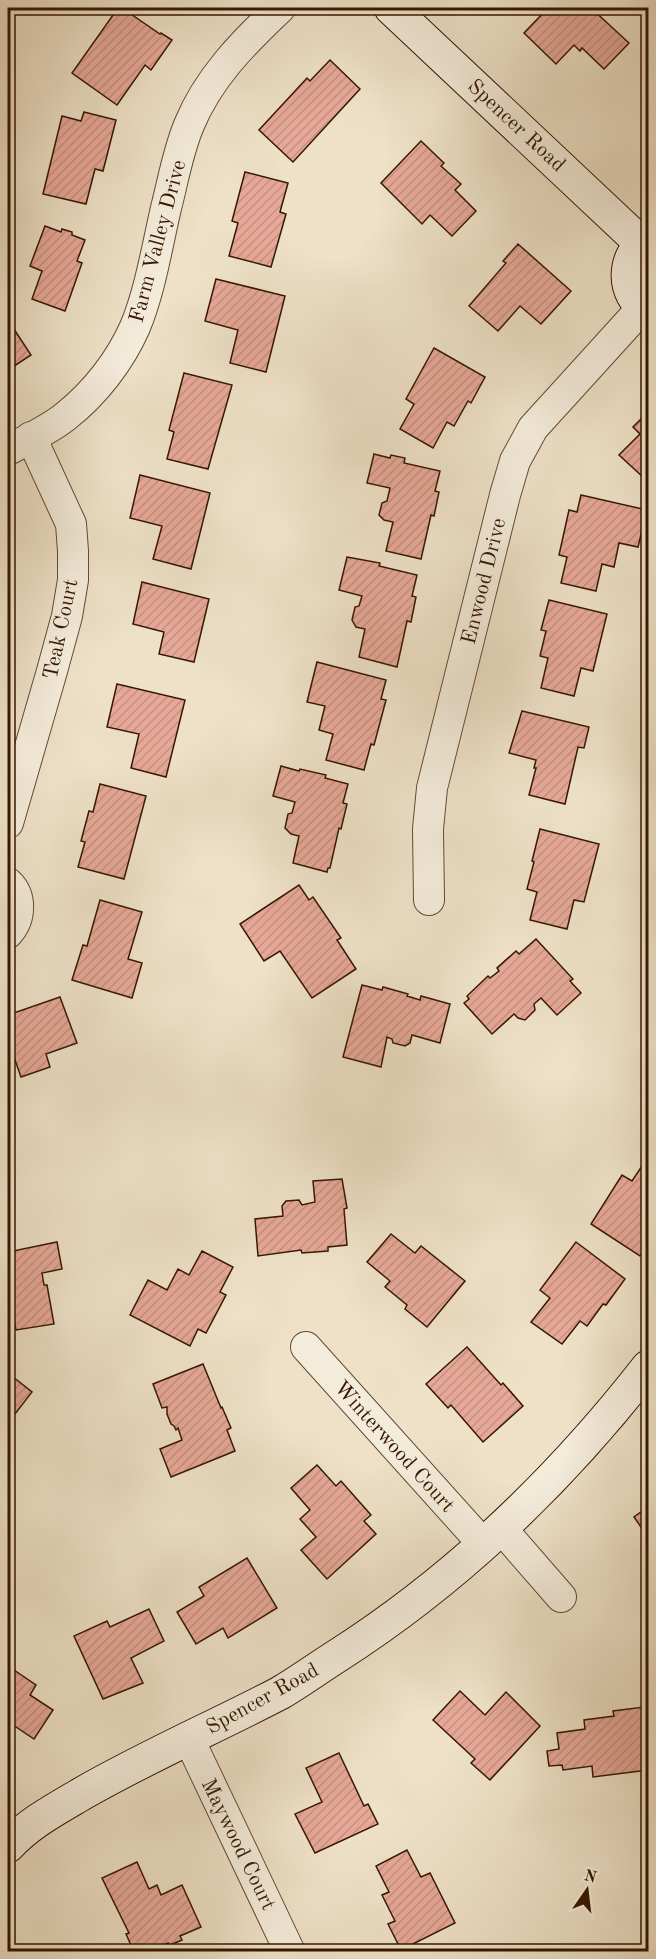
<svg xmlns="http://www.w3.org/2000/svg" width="656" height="1959" viewBox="0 0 656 1959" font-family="'Old Standard TT',serif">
  <defs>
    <pattern id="building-hatch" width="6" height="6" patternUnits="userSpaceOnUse" patternTransform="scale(1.5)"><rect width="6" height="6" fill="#e6a898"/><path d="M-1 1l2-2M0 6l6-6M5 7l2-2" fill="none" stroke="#c69081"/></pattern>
  </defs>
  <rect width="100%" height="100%" fill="#eee1c8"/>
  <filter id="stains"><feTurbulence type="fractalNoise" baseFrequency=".00333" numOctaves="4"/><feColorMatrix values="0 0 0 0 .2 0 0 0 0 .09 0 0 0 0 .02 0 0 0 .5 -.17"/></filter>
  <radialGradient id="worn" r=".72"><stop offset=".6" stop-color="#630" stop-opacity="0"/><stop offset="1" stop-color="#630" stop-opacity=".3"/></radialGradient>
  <g fill="url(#building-hatch)" stroke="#351700" stroke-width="1.5">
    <path d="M118,8h4l38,26 1,-1 11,7 -21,30 -6,-5 -28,40 -45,-32z"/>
    <path d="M548,8h43l38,35 -25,26 -22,-21 -2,3 -6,-6 -18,19 -32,-31z"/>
    <path d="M330,60l30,29 -67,73 -34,-32 48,-52 3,3z"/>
    <path d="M84,112l32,8 -13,51 -8,-2 -9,35 -43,-10 19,-78 19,5z"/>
    <path d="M421,141l23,22 -3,3 20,18 -6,6 21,21 -24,25 -22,-21 -8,9 -41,-41z"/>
    <path d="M245,172l43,11 -8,29 6,2 -15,53 -42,-11 9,-33 -6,-2z"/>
    <path d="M45,226l16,6 1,-3 10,3v3l13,5 -8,21 5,2 -17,48 -33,-12 10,-28 -12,-5z"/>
    <path d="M518,244l53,47 -30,33 -21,-18 -22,25 -29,-25 37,-43 -3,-2z"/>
    <path d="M216,279l69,17 -19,76 -36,-9 8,-33 -33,-9z"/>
    <path d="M8,320l23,35 -23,15z"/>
    <path d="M434,348l51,29 -14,26 -3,-2 -14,25 -7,-4 -14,26 -33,-19 14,-25 -8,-5z"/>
    <path d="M184,373l48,12 -24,84 -41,-10 7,-27 -5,-2z"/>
    <path d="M648,412v62l-4,4 -25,-23 21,-21 -7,-7z"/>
    <path d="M374,454l16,4 1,-3 14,3 -1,5 36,8 -5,20 4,1 -5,24 -3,-1 -10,44 -35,-8 7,-29 -9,-2 -5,-5 3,-12 5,-2 3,-13 -23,-5z"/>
    <path d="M140,475l70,18 -19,76 -38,-10 9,-33 -32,-8z"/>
    <path d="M581,495l66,15 -9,37 -19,-4 -5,24 -12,-3 -6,27 -35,-8 6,-26 -8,-2 10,-45 8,2z"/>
    <path d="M347,557l33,6 -1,3 38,9 -5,21 4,1 -5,25 -4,-1 -10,46 -38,-10 6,-28 -9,-2 -4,-7 3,-13 4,-1 3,-10 -23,-6z"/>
    <path d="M142,582l67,17 -15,63 -35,-8 5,-22 -31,-8z"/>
    <path d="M549,600l58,14 -14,57 -12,-3 -7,28 -33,-8 7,-30 -8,-2 6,-25 -5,-1z"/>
    <path d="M317,662l69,18 -5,19 5,1 -12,45 -3,-1 -7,26 -38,-10 7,-26 -14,-4 6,-24 -18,-4z"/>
    <path d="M117,684l68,16 -19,77 -35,-9 8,-34 -32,-7z"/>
    <path d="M522,711l67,16 -5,21 -6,-1 -13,57 -36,-9 7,-27h-2l2,-8 -27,-7z"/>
    <path d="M281,766l18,5 1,-2 26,6 -1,3 23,6 -5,19 4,1 -6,25 -2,-1 -9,40h-2l-1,4 -34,-9 6,-27 -8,-2 -6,-6 3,-14 4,-1 3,-11 -22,-6z"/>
    <path d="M100,784l46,12 -22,83 -46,-12 7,-25 -4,-1 8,-30 4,1z"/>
    <path d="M540,829l59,15 -15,58 -10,-2 -7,29 -37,-9 7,-28 -10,-3 7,-27 -2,-1z"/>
    <path d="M299,885l10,15 4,-3 28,41 -4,2 19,29 -44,29 -32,-47 -16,10 -24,-37z"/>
    <path d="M100,900l42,12 -14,47 14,4 -10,35 -60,-18 11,-35 4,1z"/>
    <path d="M536,939l37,40 -3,2 11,12 -24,22 -16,-17 -7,6 1,6 -10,10 -7,-2 -4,-4 -22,20 -28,-31 5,-4 -2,-3 21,-20 2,2 9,-7 -2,-3 19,-17 3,3z"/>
    <path d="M362,985l20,5 1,-3 25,7 -1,2 13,4 1,-4 29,8 -10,39 -28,-8 -2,8 -5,3 -12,-3 -1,-4 -5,-2 -6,30 -38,-10z"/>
    <path d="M60,997l17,46 -31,11 4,13 -29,10 -6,-17 -7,3v-48z"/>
    <path d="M648,1157v86l-8,13 -49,-32 31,-49 10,6z"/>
    <path d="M342,1179l5,29 -3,1 3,36 -19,2v4l-26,2 -1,-3 -43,6 -3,-37 28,-3 -1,-10 4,-5 13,-1 3,5 13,-3 -2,-21z"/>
    <path d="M391,1234l24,19 6,-7 44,35 -38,46 -22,-18 2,-4 -22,-18 5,-6 -23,-19z"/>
    <path d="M57,1242l5,27 -20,4 2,12h3l7,39 -38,6 -7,-37 -1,1v-42z"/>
    <path d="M576,1242l49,37 -19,26 -3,-1 -16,22 -7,-5 -18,23 -31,-22 19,-24 -10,-8z"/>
    <path d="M202,1251l31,16 -13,25 6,3 -20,38 -8,-4 -8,17 -60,-31 18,-35 19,10 11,-21 11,6z"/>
    <path d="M467,1347l34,38 2,-2 20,23 -40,36 -32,-37 -3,3 -22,-24z"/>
    <path d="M203,1364l18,44 1,-1 9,21 -4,2 8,21 -64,26 -11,-28 22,-9 -4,-12 -2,2 -2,-4 -3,-2 -4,-10v-7l-5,1 -9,-24z"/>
    <path d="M8,1373l24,19 -24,31z"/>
    <path d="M317,1465l19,21 5,-5 30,34 -7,6 12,13 -49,45 -26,-29 15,-13 -16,-18 10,-9 -19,-22z"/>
    <path d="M648,1507v30l-14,-20z"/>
    <path d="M247,1558l30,50 -49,30 -5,-10 -27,16 -19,-32 27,-16 -5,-9z"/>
    <path d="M149,1609l15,32 -33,17 12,25 -40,16 -29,-63 33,-15 3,6z"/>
    <path d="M8,1666l28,19 -6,10 23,15 -19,29 -24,-16 -2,3z"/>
    <path d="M460,1691l25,24 21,-23 34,34 -50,54 -19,-17 4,-4 -42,-39z"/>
    <path d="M644,1707l4,33v30l-55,7 -1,-11 -29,4 -1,-5 -13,1 -2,-15 12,-2 -2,-16 28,-4 -1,-9 30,-4 -1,-5z"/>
    <path d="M339,1753l25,53 4,-2 10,20 -63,29 -20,-39 27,-12 -16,-34z"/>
    <path d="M407,1850l14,27 9,-4 25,50 -54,27 -13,-26 7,-3 -13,-26 7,-3 -13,-26z"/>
    <path d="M137,1862l12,27 8,-4 4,10 21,-10 19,42 -21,9 2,4 -12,5 -2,-2 -20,9h-14l-8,-18 3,-1 -27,-55z"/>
  </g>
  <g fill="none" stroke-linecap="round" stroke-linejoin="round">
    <g stroke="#634a32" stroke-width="32">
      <g id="minor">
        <path d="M8,450c18,-10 41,-20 58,-34 29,-23 54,-55 69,-89 15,-36 22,-80 31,-119 7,-27 12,-57 23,-83 19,-47 55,-83 91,-117"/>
        <path d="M8,823l44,-152 15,-55 6,-36v-29l-2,-27 -40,-87"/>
        <path d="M8,883c14,13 13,36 0,50"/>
        <path d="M429,900l-1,-71 4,-41 73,-293 10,-34 18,-33 110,-121"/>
        <path d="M306,1347l178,198"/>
        <path d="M501,1528l60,69"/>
        <path d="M188,1737l102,215"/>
      </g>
    </g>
    <g stroke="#351700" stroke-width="35">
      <g id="secondary">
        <path d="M391,8l251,236"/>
        <path d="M648,239c-26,17 -27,55 0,72"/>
        <path d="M8,1846c19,-21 46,-36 70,-50 65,-38 135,-68 202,-103 19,-11 38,-25 57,-37 122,-78 222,-175 311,-289"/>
      </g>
    </g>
    <use href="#minor" stroke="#f4ecdb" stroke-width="30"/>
    <use href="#secondary" stroke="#f4ecdb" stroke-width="33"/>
  </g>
  <g text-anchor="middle" stroke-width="4.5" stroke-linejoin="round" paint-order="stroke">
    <g font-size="21" fill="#351700" stroke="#f4ecdb">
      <text transform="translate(517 125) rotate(43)" y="7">Spencer Road</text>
      <text transform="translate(157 241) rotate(-75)" y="7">Farm Valley Drive</text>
      <text transform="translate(483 581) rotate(-76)" y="7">Enwood Drive</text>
      <text transform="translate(60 629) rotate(-78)" y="7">Teak Court</text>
      <text transform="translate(395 1446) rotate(48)" y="7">Winterwood Court</text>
      <text transform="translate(262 1698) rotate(-29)" y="7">Spencer Road</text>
      <text transform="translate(239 1844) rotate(64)" y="7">Maywood Court</text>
    </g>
  </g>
  <rect width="656" height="1959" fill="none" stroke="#eee1c8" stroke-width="30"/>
  <rect x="9" y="9" width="638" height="1941" fill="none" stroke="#351700" stroke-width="3"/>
  <rect x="15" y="15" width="626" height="1929" fill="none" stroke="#351700" stroke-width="1.5"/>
  <g transform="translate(587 1890) rotate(14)" stroke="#f4ecdb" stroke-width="4.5" paint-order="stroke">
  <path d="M0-4.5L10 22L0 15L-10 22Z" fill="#351700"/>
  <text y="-9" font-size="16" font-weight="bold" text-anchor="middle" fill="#351700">N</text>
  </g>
  <rect width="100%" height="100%" filter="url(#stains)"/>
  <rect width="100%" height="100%" fill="url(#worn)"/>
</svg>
